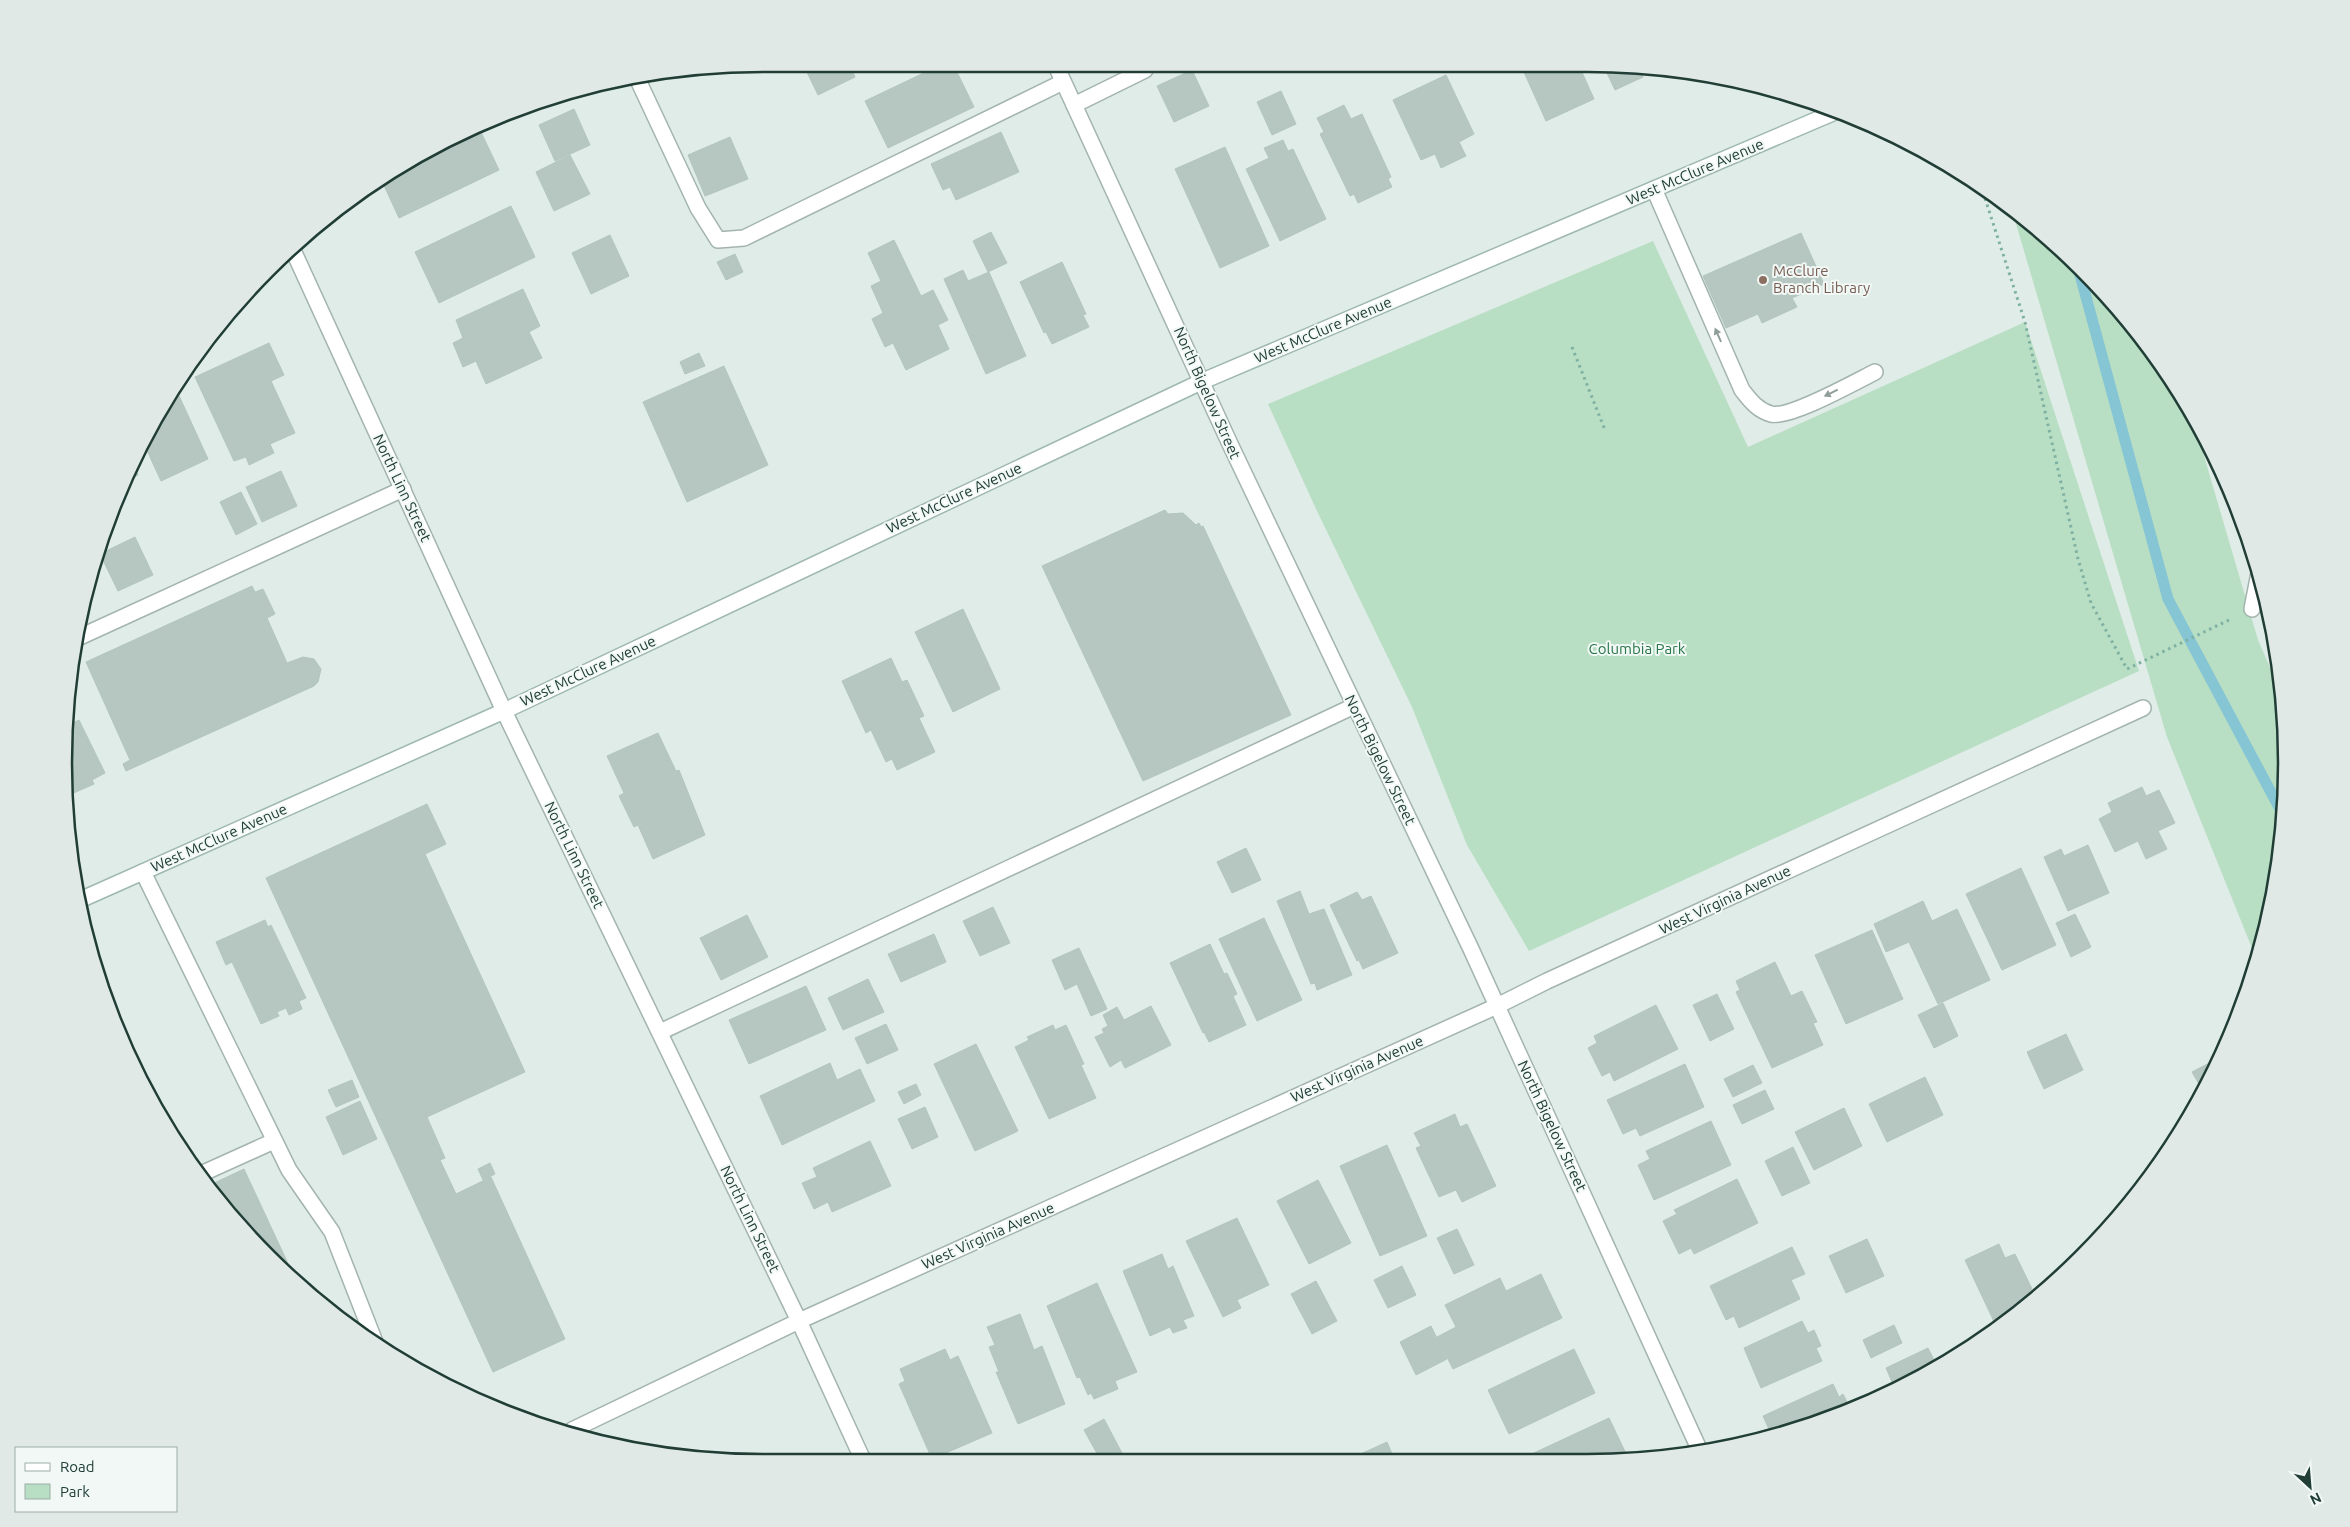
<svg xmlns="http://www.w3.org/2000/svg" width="2350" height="1527" viewBox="0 0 2350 1527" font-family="Ubuntu,sans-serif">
  <rect width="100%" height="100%" fill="#e0ece7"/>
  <g fill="#b8dec4">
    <path d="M2012,210l36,27 93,100 53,85 64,218 22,50 5,27 -5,138 -24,103 -89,-221z"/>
    <path d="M1653,241l95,206 277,-125 114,349 -610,280 -62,-106 -55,-138 -95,-196 -49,-107z"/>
  </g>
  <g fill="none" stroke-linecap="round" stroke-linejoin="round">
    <path stroke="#85c5d4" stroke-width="11" d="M2079,271l89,328 114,214"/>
  </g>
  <g fill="#b5c7c0" stroke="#b2c6be">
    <path d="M806,70h46l3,7 -37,18z"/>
    <path d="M930,70h26l18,37 -86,41 -23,-47z"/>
    <path d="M1192,70l17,36 -35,16 -17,-36z"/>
    <path d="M1523,70h58l13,29 -48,22z"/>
    <path d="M1640,70l3,7 -28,13 -9,-19z"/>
    <path d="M1446,75l28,59 -15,8 7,14 -25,12 -6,-14 -14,6 -28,-60z"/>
    <path d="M1281,91l15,33 -24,11 -15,-33z"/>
    <path d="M1344,105l7,14 11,-5 29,63 -3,2 4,8 -34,16 -4,-9 -4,2 -30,-62 4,-2 -7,-14z"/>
    <path d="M574,109l16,36 -35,16 -16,-36z"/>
    <path d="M480,130l19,40 -100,48 -18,-39z"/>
    <path d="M1001,132l18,40 -63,28 -6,-13 -7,3 -12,-26z"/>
    <path d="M730,137l18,42 -43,17 -17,-41z"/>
    <path d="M1283,140l5,11 5,-2 33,70 -46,22 -34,-72 23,-11 -5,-10z"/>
    <path d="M1225,147l44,99 -49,22 -45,-99z"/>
    <path d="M570,155l20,39 -36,17 -18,-39z"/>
    <path d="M511,206l24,51 -96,46 -24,-51z"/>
    <path d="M991,232l16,31 -19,9 -15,-31z"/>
    <path d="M1801,233l23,51 -32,14 5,9 -35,16 -4,-9 -32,14 -23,-52z"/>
    <path d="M610,235l19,41 -38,18 -19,-41z"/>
    <path d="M894,240l27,56 12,-6 15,30 -10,5 11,24 -43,21 -13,-27 -8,4 -13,-28 11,-6 -12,-27 10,-5 -13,-28z"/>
    <path d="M735,254l8,18 -17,8 -9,-18z"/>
    <path d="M1062,262l24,52 -3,1 6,12 -37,17 -6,-12 -2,1 -24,-51z"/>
    <path d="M963,270l5,11 21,-9 37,84 -40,18 -42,-95z"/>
    <path d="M523,289l17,37 -11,6 13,26 -56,26 -10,-23 -13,6 -10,-24 10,-5 -7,-18z"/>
    <path d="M269,343l15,32 -13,6 24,52 -25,11 4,9 -25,12 -3,-8 -12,4 -39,-84z"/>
    <path d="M699,353l6,13 -20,8 -5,-12z"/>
    <path d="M724,366l44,99 -81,37 -44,-100z"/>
    <path d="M175,387l33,72 -47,22 -17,-37 13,-30z"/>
    <path d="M134,465l4,10 -10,5z"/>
    <path d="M281,471l16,35 -35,16 -16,-35z"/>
    <path d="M241,492l16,32 -21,11 -16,-33z"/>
    <path d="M1165,510l3,4 15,-1 13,12 3,-2 2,4 2,-1 88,189 -148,66 -101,-215z"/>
    <path d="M135,537l18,38 -35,16 -18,-37z"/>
    <path d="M252,586l3,6 8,-3 12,25 -8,4 20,45 16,-6 11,2 7,10 -3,13 -4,4 -188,85 -3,-7 7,-4 -44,-98z"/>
    <path d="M963,609l37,80 -47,23 -38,-80z"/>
    <path d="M891,658l11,24 5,-2 17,36 -5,2 16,34 -38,18 -5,-11 -6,3 -15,-32 -5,3 -24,-52z"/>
    <path d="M79,720l26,53 -13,7 2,4 -27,12 -2,-5v-64z"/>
    <path d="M658,733l18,38 3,-1 26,65 -52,24 -15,-34 -4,2 -15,-31 5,-3 -17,-37z"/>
    <path d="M2142,787l4,9 13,-6 16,33 -17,8 9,18 -21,10 -8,-18 -23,11 -16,-33 13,-7 -4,-9z"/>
    <path d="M427,804l19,40 -21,10 100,218 -98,45 18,41 -5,2 16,34 35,-17 74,162 -72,33 -227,-494z"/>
    <path d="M2088,845l21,48 -41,18 -24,-54 17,-8 3,7z"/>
    <path d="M1246,848l15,32 -29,13 -15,-31z"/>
    <path d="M2021,868l35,77 -54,25 -36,-76z"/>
    <path d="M1300,891l9,23 15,-5 28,66 -35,15 -2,-7 -4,1 -34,-83z"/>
    <path d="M1357,892l5,8 9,-4 27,57 -35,16 -4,-9 -2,1 -27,-56z"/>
    <path d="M1923,901l9,20 25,-12 33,71 -52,24 -29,-62 -23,10 -12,-28z"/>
    <path d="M993,907l17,36 -30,13 -17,-35z"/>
    <path d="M2075,914l16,33 -20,10 -15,-34z"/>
    <path d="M747,915l21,42 -47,23 -21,-42z"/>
    <path d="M1264,918l38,82 -45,21 -38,-82z"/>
    <path d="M265,920l3,7 3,-2 35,73 -7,3 3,8 -13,6 -3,-7 -9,4 2,4 -18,8 -29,-62 -6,3 -10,-23z"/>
    <path d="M1872,930l31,69 -57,25 -31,-69z"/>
    <path d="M934,934l12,28 -45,20 -13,-28z"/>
    <path d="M1210,944l14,30 3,-1 10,21 -4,2 13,29 -37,17 -5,-10 -1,1 -33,-70z"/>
    <path d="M1079,948l28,61 -16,7 -14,-32 -12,6 -13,-30z"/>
    <path d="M1775,962l16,34 11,-5 15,31 -4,1 10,22 -51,23 -36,-76 4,-2 -4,-9z"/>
    <path d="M868,979l16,33 -41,18 -15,-32z"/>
    <path d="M806,986l20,44 -77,34 -20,-44z"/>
    <path d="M1717,994l17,35 -24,12 -17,-36z"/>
    <path d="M1943,1003l15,33 -24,12 -16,-33z"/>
    <path d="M1656,1005l22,44 -64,32 -4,-9 -8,4 -14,-28 9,-5 -3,-7z"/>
    <path d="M1151,1006l20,39 -46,23 -4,-8 -11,7 -15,-30 9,-4 -2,-4 6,-3 -5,-11 14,-8 7,13z"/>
    <path d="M886,1024l12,26 -31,14 -12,-26z"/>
    <path d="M1053,1025l2,5 11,-5 18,39 -3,1 15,33 -47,21 -34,-72 14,-7 -2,-3z"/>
    <path d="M2066,1034l17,36 -39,19 -17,-37z"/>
    <path d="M976,1044l42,87 -43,20 -41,-87z"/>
    <path d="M2217,1059l-14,32 -11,-19z"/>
    <path d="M830,1063l7,17 23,-11 15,32 -93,44 -22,-49z"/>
    <path d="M1685,1064l19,43 -64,29 -4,-8 -13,6 -16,-34z"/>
    <path d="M1753,1065l9,18 -29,14 -9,-18z"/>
    <path d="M1925,1077l18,38 -56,27 -18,-38z"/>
    <path d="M352,1080l7,17 -23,10 -8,-17z"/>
    <path d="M916,1084l5,11 -17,9 -6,-12z"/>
    <path d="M1765,1090l9,19 -32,15 -9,-19z"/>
    <path d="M360,1101l17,38 -34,16 -17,-38z"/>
    <path d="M925,1107l13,30 -26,12 -14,-30z"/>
    <path d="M1844,1108l18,38 -48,24 -19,-38z"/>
    <path d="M1455,1114l5,13 7,-3 29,62 -34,16 -6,-12 -17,7 -23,-49 5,-2 -7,-13z"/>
    <path d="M1711,1121l20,44 -77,35 -16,-35 12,-6 -4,-8z"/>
    <path d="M870,1141l21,45 -59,26 -4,-10 -14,7 -12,-26 15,-6 -4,-9z"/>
    <path d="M1387,1145l40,91 -47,20 -40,-90z"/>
    <path d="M1793,1147l17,36 -28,13 -17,-35z"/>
    <path d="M490,1163l5,11 -12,6 -5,-11z"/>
    <path d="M244,1169l54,116 -88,-100z"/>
    <path d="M1737,1179l21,44 -64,31 -3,-6 -12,6 -16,-33 14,-7 -3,-4z"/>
    <path d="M1318,1180l33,63 -42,21 -32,-63z"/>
    <path d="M1237,1218l32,67 -32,15 4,8 -18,9 -37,-76z"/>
    <path d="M1457,1229l17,36 -20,9 -17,-36z"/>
    <path d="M1867,1239l17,37 -38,17 -17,-37z"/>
    <path d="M1999,1244l6,14 10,-4 21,43 -23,21 -16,10 -32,-68z"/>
    <path d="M1792,1247l13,27 -14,6 9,19 -61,29 -5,-12 -8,4 -16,-34z"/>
    <path d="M1162,1254l6,15 5,-3 21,50 -11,4 4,8 -14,5 -3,-6 -20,9 -27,-65z"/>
    <path d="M1402,1266l14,29 -28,13 -14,-28z"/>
    <path d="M1541,1274l21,44 -109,51 -16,-32 19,-10 -11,-22 55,-27 6,13z"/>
    <path d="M1316,1281l21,40 -25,13 -21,-40z"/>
    <path d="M1097,1283l40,89 -22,9 3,8 -24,10 -3,-6 -3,2 -8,-18 -3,1 -30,-72z"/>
    <path d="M1020,1314l14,36 8,-4 23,58 -47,20 -22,-52h3l-10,-25 6,-2 -8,-18z"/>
    <path d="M1802,1321l6,12 6,-3 7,16 -5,2 6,13 -61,27 -17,-40z"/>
    <path d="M1894,1325l8,18 -31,15 -8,-18z"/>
    <path d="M1431,1326l16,33 -31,16 -16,-33z"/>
    <path d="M1928,1348l9,18 -41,25 -10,-23z"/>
    <path d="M945,1349l5,11 8,-4 34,77 -60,26 -33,-75 6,-3 -5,-12z"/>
    <path d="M1574,1349l21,44 -86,41 -21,-44z"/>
    <path d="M1833,1384l6,13 4,-3 7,14 -77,30 -10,-22z"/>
    <path d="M1609,1418l21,44 -108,-1 -1,-2z"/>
    <path d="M1104,1419l19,36 -9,4h-14l-16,-29z"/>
    <path d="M1387,1442l8,19 -39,-1 -2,-3z"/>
  </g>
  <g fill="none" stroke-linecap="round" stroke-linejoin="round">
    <g stroke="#a3b4ae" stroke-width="18">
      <g id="lane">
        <path d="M637,78l61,130 20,32 26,-2 319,-156"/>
        <path d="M1074,105l71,-35"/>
        <path d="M1654,189l88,201c8,10 15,20 29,24 18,5 84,-32 104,-42"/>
        <path d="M2252,609l7,-36"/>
        <path d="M82,636l321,-147"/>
        <path d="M143,872l146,298 43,62 43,110"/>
        <path d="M660,1032l694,-326"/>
        <path d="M201,1174l73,-33"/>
      </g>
    </g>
    <g stroke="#a3b4ae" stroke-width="18">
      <g id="street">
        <path d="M1058,70l172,374 241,505 229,502"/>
        <path d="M292,248l212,463 295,610 63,137"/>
        <path d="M572,1430l227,-109 698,-315 50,-25 596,-273"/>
      </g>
    </g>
    <g stroke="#9eb8b0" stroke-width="18">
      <path id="secondary" d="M80,900l424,-189 699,-330 632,-269"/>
    </g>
    <g stroke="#7fb1a3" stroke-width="3" stroke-dasharray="2.5 4" stroke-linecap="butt">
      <path d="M1981,186l44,136 53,237 13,44 36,66 102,-49"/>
      <path d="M1572,347l33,83"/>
    </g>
    <use href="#lane" stroke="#fff" stroke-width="15"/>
    <use href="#street" stroke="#fff" stroke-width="15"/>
    <use href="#secondary" stroke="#fff" stroke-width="15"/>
  </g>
  <defs><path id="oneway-solid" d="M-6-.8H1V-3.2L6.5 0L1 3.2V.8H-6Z" transform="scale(1.25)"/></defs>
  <g fill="#909e9a">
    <use href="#oneway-solid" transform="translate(1718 335) rotate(-114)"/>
    <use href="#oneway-solid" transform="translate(1831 393) rotate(154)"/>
  </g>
  <circle fill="#8d6e63" stroke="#f1f8f5" stroke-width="2" cx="1763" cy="280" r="5"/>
  <g text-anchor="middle" stroke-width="4" stroke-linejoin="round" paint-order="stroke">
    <g font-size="15" fill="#203d36" stroke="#f1f8f5">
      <text transform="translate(1695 172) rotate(-23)" y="5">West McClure Avenue</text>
      <text transform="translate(1323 330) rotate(-23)" y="5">West McClure Avenue</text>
      <text transform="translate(1207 393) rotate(66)" y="5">North Bigelow Street</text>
      <text transform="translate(402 488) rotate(65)" y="5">North Linn Street</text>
      <text transform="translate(954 498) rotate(-25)" y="5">West McClure Avenue</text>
      <text transform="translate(588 671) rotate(-25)" y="5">West McClure Avenue</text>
      <text transform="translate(1380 760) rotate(64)" y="5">North Bigelow Street</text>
      <text transform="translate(219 838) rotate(-24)" y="5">West McClure Avenue</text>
      <text transform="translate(574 855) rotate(64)" y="5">North Linn Street</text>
      <text transform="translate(1725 900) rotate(-25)" y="5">West Virginia Avenue</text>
      <text transform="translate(1357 1069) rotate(-24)" y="5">West Virginia Avenue</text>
      <text transform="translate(1552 1126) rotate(65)" y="5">North Bigelow Street</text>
      <text transform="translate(750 1219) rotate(64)" y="5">North Linn Street</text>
      <text transform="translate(988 1236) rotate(-24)" y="5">West Virginia Avenue</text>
    </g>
    <g font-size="15" fill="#785e54" stroke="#f1f8f5" text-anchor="start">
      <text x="1773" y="276">McClure<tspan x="1773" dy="17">Branch Library</tspan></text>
    </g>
    <g font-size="15" fill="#287649" stroke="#f1f8f5">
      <text x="1637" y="654">Columbia Park</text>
    </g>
  </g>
  <path d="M0 0H2350V1527H0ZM763 72H1587A691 691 0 0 1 2278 763V763A691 691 0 0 1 1587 1454H763A691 691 0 0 1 72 763V763A691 691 0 0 1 763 72Z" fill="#e0e9e6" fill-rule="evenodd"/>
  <path fill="none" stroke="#203d36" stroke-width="2.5" d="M763 72H1587A691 691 0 0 1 2278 763V763A691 691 0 0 1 1587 1454H763A691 691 0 0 1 72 763V763A691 691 0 0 1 763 72Z"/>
  <rect x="15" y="1447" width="162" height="65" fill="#f1f8f5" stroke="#9dada9"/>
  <rect x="25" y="1463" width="25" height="8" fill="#ffffff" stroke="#9dada9"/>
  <text x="60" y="1472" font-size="15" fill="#203d36">Road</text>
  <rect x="25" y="1484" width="25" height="15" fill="#b8dec4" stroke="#9dada9"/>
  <text x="60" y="1497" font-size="15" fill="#203d36">Park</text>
  <g transform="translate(2310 1487) rotate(154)" stroke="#f1f8f5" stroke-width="4" paint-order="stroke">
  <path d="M0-4L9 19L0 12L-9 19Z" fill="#203d36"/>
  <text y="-8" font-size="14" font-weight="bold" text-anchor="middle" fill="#203d36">N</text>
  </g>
</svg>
